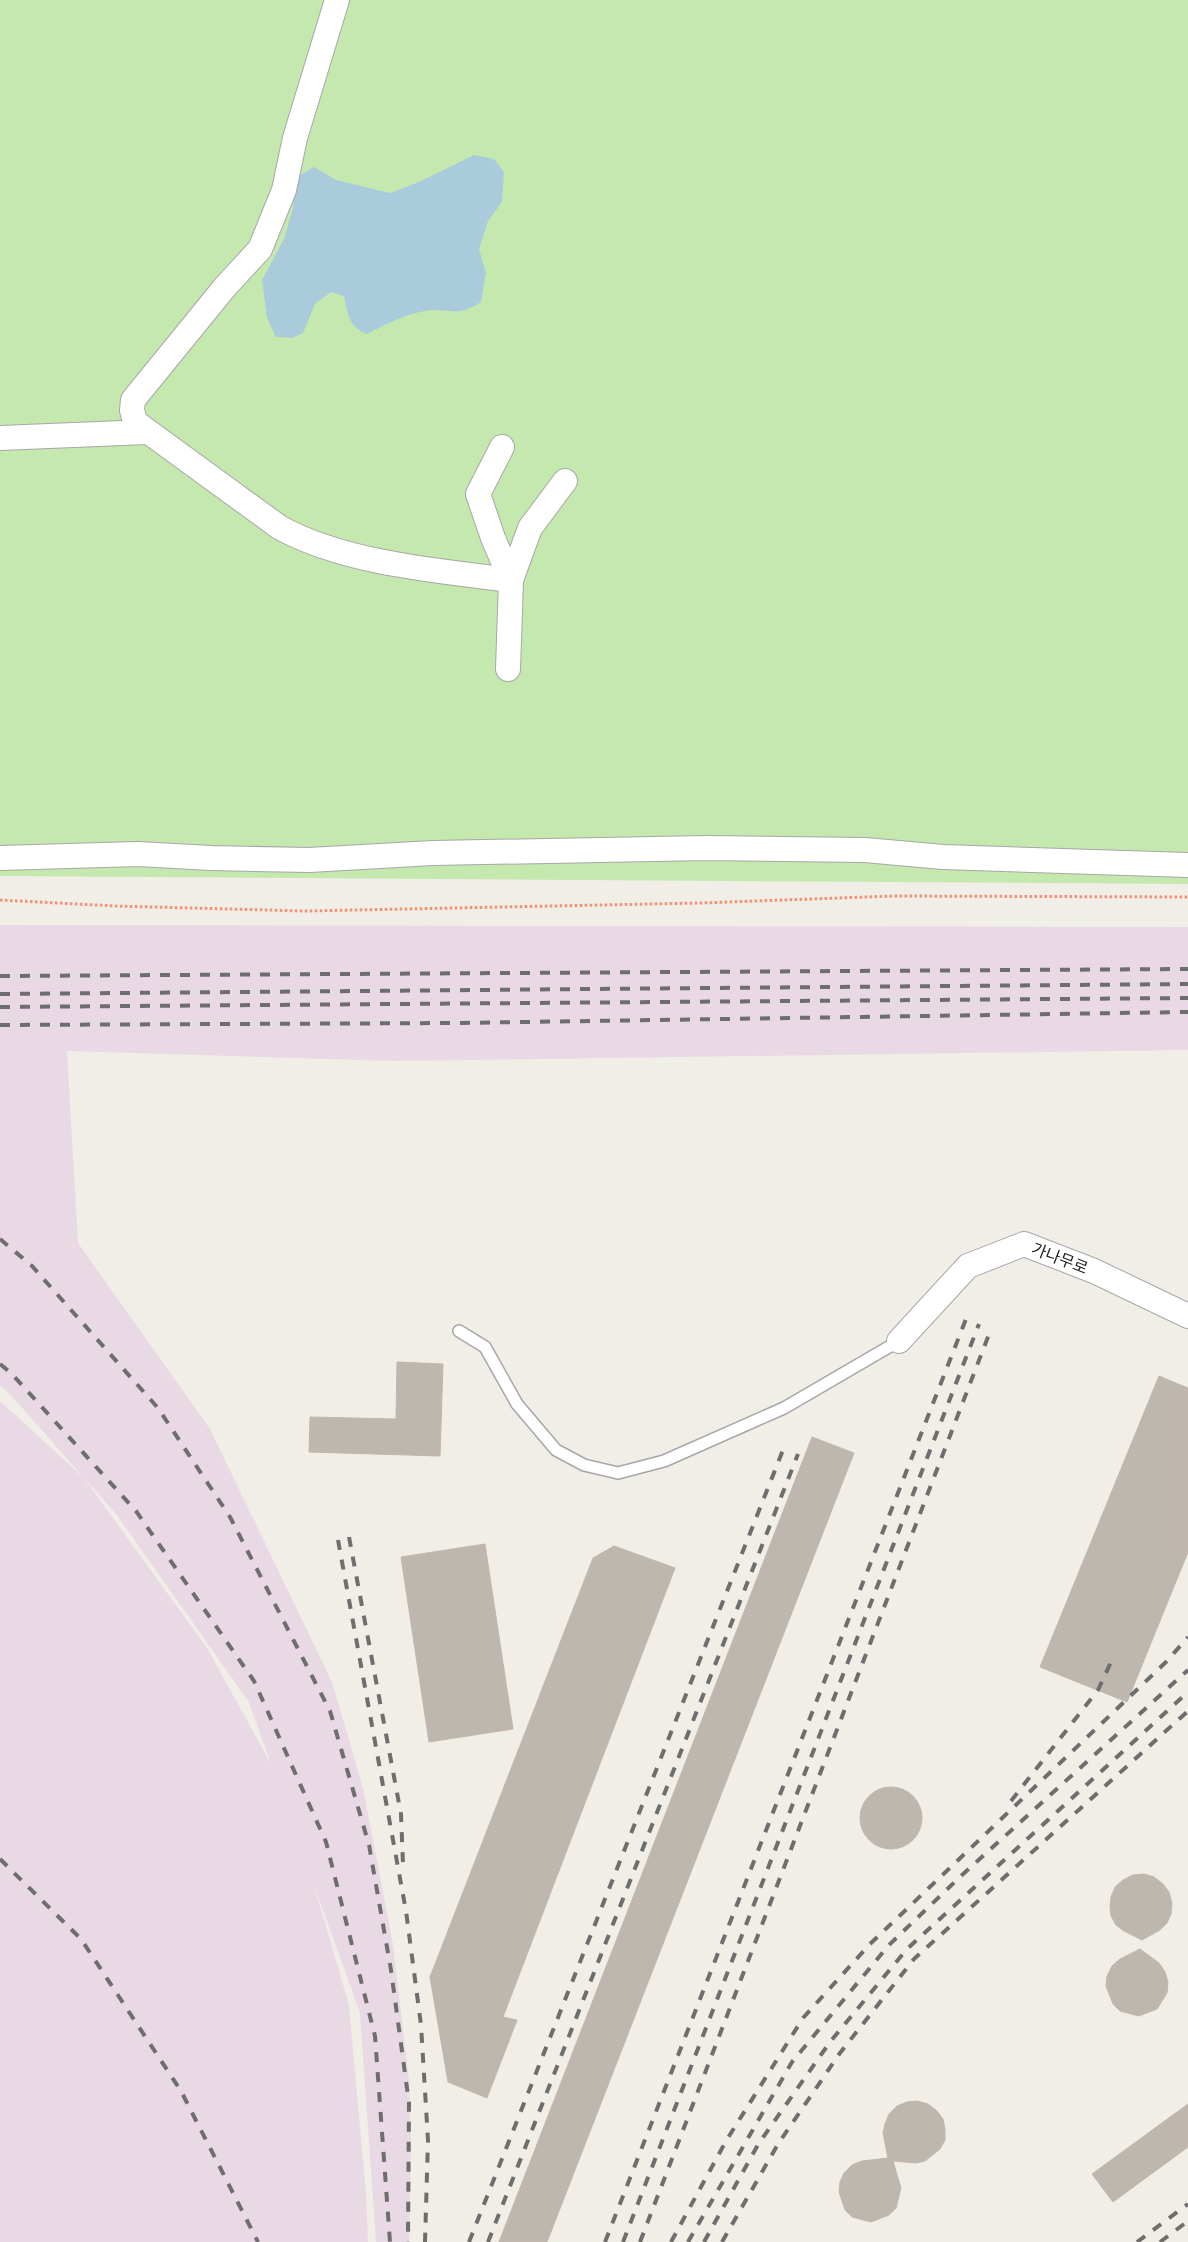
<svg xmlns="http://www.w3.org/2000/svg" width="1188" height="2242" viewBox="0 0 1188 2242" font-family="'DejaVu Sans','Noto Sans KR',sans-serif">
  <rect width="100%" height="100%" fill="#f0eee7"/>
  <path fill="#e9d9e4" d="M0,925l1188,2v123l-795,11 -326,-10 11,192 132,186 122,253 31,106 30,157 16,136 2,64 -2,97h-33l-16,-229 -46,-128 35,120 17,189 2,48h-368v-841l84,77 123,170 64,116 -22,-62 -133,-188 -108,-122 -8,-6z"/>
  <path fill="#c5e8af" d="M0,0h1188v884l-1188,-8z"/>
  <path fill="#a9cbdc" d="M474,155l20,4 10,13 -2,30 -14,19 -9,28 7,24 -5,29c-25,17 -32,5 -56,9 -20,3 -40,14 -58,23 -19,-8 -19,-20 -23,-38l-13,-4 -16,12 -12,29 -11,5 -16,-1 -9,-19 -5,-38 22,-41 9,-31 2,-30 19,-11 22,13 54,13 29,-11z"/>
  <g fill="#bdb7b0" stroke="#c2b7aa">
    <path d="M397,1362l46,2 -3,92 -131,-4 1,-35 86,2z"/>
    <path d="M1159,1376l29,12v164l-61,150 -87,-35z"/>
    <path d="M812,1437l42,16 -307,789h-48z"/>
    <path d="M485,1544l28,185 -84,13 -28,-185z"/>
    <path d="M614,1546l61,22 -172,449 14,3 -30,78 -39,-16 -18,-105 163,-419z"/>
    <circle cx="891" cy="1818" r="31"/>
    <path d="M1144,1874l10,3 9,7 6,8 3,11 -1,11 -4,9 -7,7 -18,10 -18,-9 -8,-6 -5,-9 -1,-9 1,-10 4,-10 8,-7 10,-5z"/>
    <path d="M1140,1949l19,14 6,9 3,10 -1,11 -10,16 -18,7 -19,-5 -7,-7 -7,-18 1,-10 5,-10 8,-7z"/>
    <path d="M917,2101l11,3 8,6 7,9 2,10v11l-5,9 -15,12 -9,2 -23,-2 8,27 -5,20 -7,7 -18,7 -19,-5 -7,-7 -6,-18 1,-10 4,-9 8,-8 10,-4 26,-3 -5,-25 2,-9 4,-10 8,-8 10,-4z"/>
    <path d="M1188,2104v43l-75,55 -21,-28z"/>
  </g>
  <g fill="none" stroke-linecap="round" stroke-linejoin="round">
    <g stroke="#a7a7a7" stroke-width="14">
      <path id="lane" d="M459,1331l26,16 32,57 39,46 28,15 34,8 46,-12 120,-53 115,-67"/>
    </g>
    <g stroke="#a7a7a7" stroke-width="26">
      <g id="street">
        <path d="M337,0l-42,138 -11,52 -24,59 -35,38 -92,113 -1,10 3,12 144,105c64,36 160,44 232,53l19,-52 35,-47"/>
        <path d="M0,438l147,-6"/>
        <path d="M502,447l-24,47 15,44 18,42 -3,89"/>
        <path d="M0,858l138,-4 73,4 98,2 124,-7 274,-5 158,2 78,7 245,8"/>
        <path d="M899,1341l69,-75 56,-22 70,27 94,45"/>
      </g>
    </g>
    <path stroke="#f58f73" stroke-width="3" stroke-dasharray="2.5 2.5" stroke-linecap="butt" d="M0,900l115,6 191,5 394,-8 194,-7 294,1"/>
    <use href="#lane" stroke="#fff" stroke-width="11"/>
    <use href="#street" stroke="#fff" stroke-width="24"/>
    <g stroke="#6e6e6e" stroke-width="4" stroke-dasharray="10 10" stroke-linecap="butt">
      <path d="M0,976l1188,-7"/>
      <path d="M0,994l1188,-10"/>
      <path d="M0,1007l1188,-9"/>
      <path d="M0,1025l456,-2 732,-11"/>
      <path d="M0,1239l32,27 126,142 72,109 100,194 39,134 22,125 18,133 -1,139"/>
      <path d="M0,1364l11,9 125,138 118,170 72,161 49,194 15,206"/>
      <path d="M349,1537l52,277 2,50"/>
      <path d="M338,1540l68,371 15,114 7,115 -3,102"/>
      <path d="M1011,1801l87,-111 13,-28"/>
      <path d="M0,1859l81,80 100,152 77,151"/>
      <path d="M469,2242l314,-792"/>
      <path d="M488,2242l310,-788"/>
      <path d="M605,2242l361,-923"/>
      <path d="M623,2242l356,-918"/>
      <path d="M640,2242l351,-913"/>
      <path d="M671,2242l55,-101 77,-123 67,-74 296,-282 22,-25"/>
      <path d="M688,2242l104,-180 97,-117 73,-70 226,-205"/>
      <path d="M704,2242l55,-99 71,-101 77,-93 281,-257"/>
      <path d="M722,2242l56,-98 62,-91 74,-94 274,-248"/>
      <path d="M1137,2242l51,-38"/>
      <path d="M1160,2242l28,-21"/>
    </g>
  </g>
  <g text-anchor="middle" stroke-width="5" stroke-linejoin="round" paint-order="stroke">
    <g font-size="16" fill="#202020" stroke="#fff">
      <text transform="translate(1060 1258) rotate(21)" y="6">가나무로</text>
    </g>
  </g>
</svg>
